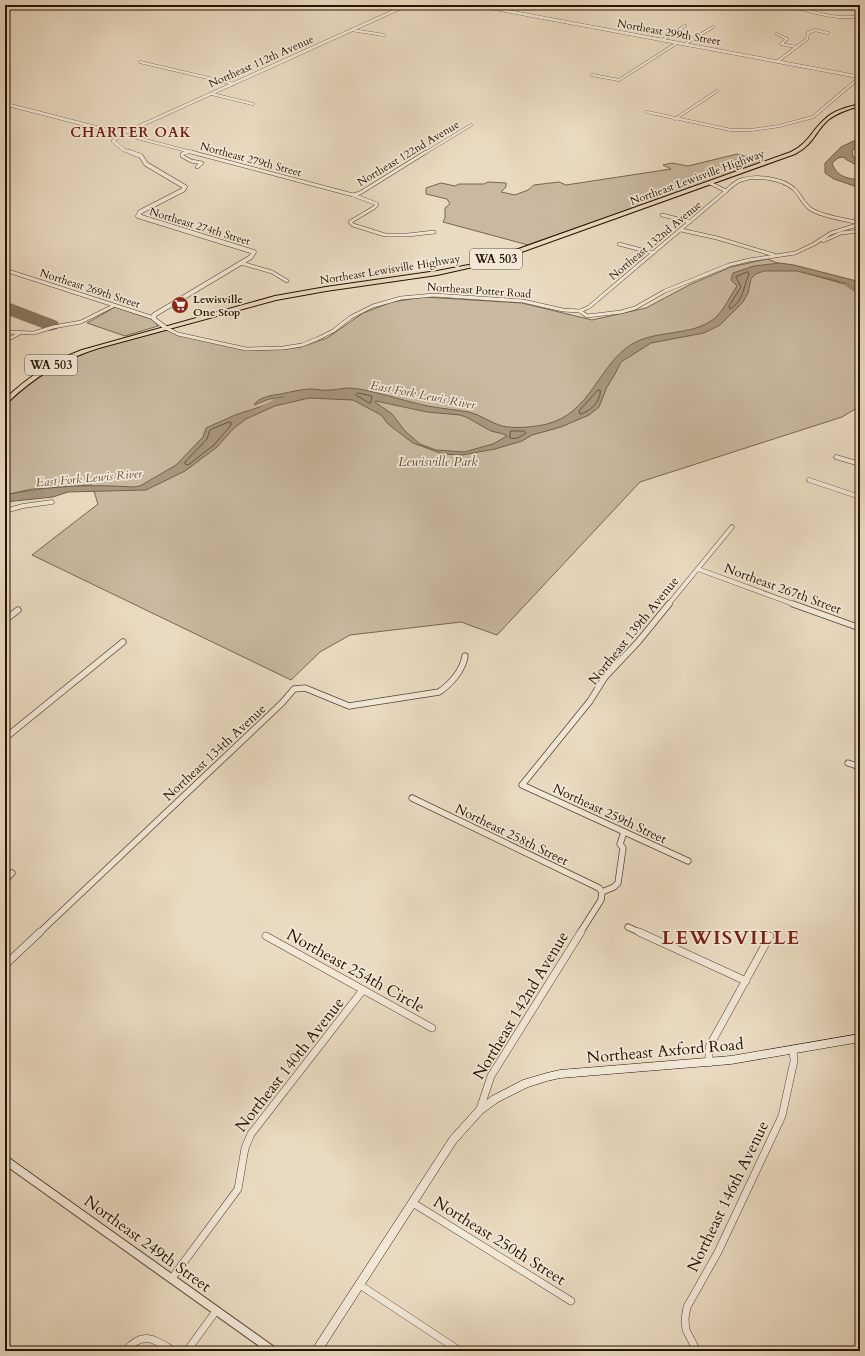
<svg xmlns="http://www.w3.org/2000/svg" width="865" height="1356" viewBox="0 0 865 1356" font-family="Cardo,serif">
  <rect width="100%" height="100%" fill="#e9dbc1"/>
  <filter id="stains"><feTurbulence type="fractalNoise" baseFrequency=".005" numOctaves="4"/><feColorMatrix values="0 0 0 0 .2 0 0 0 0 .09 0 0 0 0 .02 0 0 0 .5 -.17"/></filter>
  <radialGradient id="worn" r=".72"><stop offset=".6" stop-color="#630" stop-opacity="0"/><stop offset="1" stop-color="#630" stop-opacity=".3"/></radialGradient>
  <g fill="#c8b9a0" stroke="#776650">
    <path d="M737,154l28,8 -237,83 -85,-23 2,-4v-10l5,-4 -3,-5 -21,-5v-6l15,-5 14,3 4,-2h25l4,-2 18,1v4l-5,5 14,3 13,-5 6,-5 25,-3 7,3 105,-16 -8,-4 9,-2 16,3z"/>
    <path d="M767,259l35,13 42,12 16,11v111l-18,11 -202,65 -143,153 -36,-13 -111,13 -30,17 -29,28 -259,-125 66,-51 -6,-19 -60,4 -27,6v-93l8,-8 52,-36 101,-30 7,5 82,17 30,-1 16,-2 26,-9 36,-25 29,-11 32,-5 98,6 70,17 54,-12 45,-24 40,-17z"/>
    <path d="M115,307l39,13 4,6 -33,10 -38,-13z"/>
  </g>
  <g fill="#a7977f" stroke="#73624c" fill-rule="evenodd">
    <path d="M860,138v6l-8,7 1,6 7,2v8l-13,-7 -4,-3 -5,1 -6,5c5,14 14,15 28,17v8l-26,-9 -9,-6v-10l16,-16z"/>
    <path d="M780,263l14,2 59,15 7,3v10l-15,-10 -48,-12h-33l-8,3 -5,5 -3,14 -5,9 -23,23 -16,8 -53,10 -30,19 -6,12 -8,13 -8,20 -10,8 -28,12 -29,8 -10,6 -27,8 -33,6 -19,-1 -30,-11 -25,-19 -7,-9 -28,-15 -44,-2 -34,8 -29,13 -12,9 -17,19 -32,24 -39,19 -78,2 -15,5 -48,5v-7c42,-9 85,-11 128,-8l7,-1 36,-21 27,-28 3,-9 29,-13 43,-14 6,-4 -15,2 -15,6c4,-8 19,-10 27,-11 10,-2 20,-5 30,-5 6,0 12,2 18,1 7,0 14,-2 21,-2 22,2 44,10 65,15 18,5 36,6 54,9 12,3 22,11 33,14 14,3 32,1 45,-2 44,-11 51,-59 85,-80 26,-15 60,-7 83,-26 9,-8 15,-22 22,-32l-6,-6 2,-7 21,-7zM376,401l51,11 33,3 6,2 25,14 12,3 4,2 -14,8 -29,8 -28,-2 -16,-6 -15,-13 -13,-17 -17,-12z"/>
  </g>
  <g fill="none" stroke-linecap="round" stroke-linejoin="round">
    <g stroke="#665540" stroke-width="1">
      <path d="M748,272l1,2c-6,13 -5,27 -19,35l-1,-3 12,-19 -5,-10z"/>
      <path d="M600,390c2,10 -10,22 -20,24l-1,-3 18,-20z"/>
      <path d="M358,393l14,3 -1,6 -2,1 -13,-8z"/>
      <path d="M229,422h2v3l-17,20 -26,20 -3,-1v-2l22,-23 3,-9z"/>
      <path d="M511,431h13l2,2c-4,3 -10,7 -16,5z"/>
    </g>
    <path fill="#a7977f" fill-rule="evenodd" d="M290,396l2,1v2l-13,3 -15,7 -2,1 -3,-2 16,-9z"/>
    <path fill="#887760" fill-rule="evenodd" d="M5,301l52,20 3,4 -3,4 -7,2 -45,-17z"/>
    <g stroke="#574530" stroke-width="3">
      <g id="minor-far4">
        <path d="M785,5c23,5 51,16 75,11"/>
        <path d="M352,30l32,5"/>
        <path d="M777,34l10,5 -6,5 15,3"/>
        <path d="M662,40l23,-14"/>
        <path d="M685,44l28,-17"/>
        <path d="M778,61l29,-22 1,-6 7,-3 13,3"/>
        <path d="M140,62l94,22"/>
        <path d="M592,75l27,5 58,-37"/>
        <path d="M212,94l41,10"/>
        <path d="M647,112l84,18h20l28,-4 34,-9 47,-40"/>
        <path d="M675,119l42,-28"/>
        <path d="M122,134l73,19"/>
        <path d="M184,153l6,-2"/>
        <path d="M425,153l46,-28"/>
      </g>
    </g>
    <g stroke="#574530" stroke-width="4">
      <g id="minor-far3">
        <path d="M187,152l-5,2v2l9,5 11,2 -5,4"/>
        <path d="M191,152l162,43 24,9 -2,3 -25,15 3,3 32,10h23l26,-3"/>
        <path d="M726,191c4,-4 9,-9 15,-11 15,-5 41,-2 53,9 7,6 9,16 18,21 15,8 32,9 48,13"/>
        <path d="M353,195l7,-2 66,-41"/>
        <path d="M662,215l28,7"/>
        <path d="M681,230l36,8 57,17"/>
        <path d="M823,241l18,-8 19,-2"/>
        <path d="M619,244l34,9"/>
        <path d="M241,263l31,9 15,9"/>
        <path d="M5,270l149,48"/>
        <path d="M580,311l9,-4 137,-116 -16,-8"/>
        <path d="M166,328l12,6 68,15 37,-1 19,-3 15,-6 16,-8 18,-14 22,-11 28,-8 33,-3 89,6 40,9 17,1 7,5 34,-4 14,-4 30,-17 64,-26 20,-5 46,-7 19,-9 17,-11 29,-9"/>
        <path d="M5,332l29,1 19,-6 28,-5 32,-16"/>
        <path d="M5,341l15,-8"/>
      </g>
    </g>
    <g stroke="#574530" stroke-width="5">
      <g id="minor-far2">
        <path d="M836,457l24,7"/>
        <path d="M809,480l51,17"/>
        <path d="M5,511l18,-5 29,-4"/>
        <path d="M698,569l98,36"/>
        <path d="M668,605l64,-78"/>
      </g>
    </g>
    <g stroke="#574530" stroke-width="7">
      <g id="minor-far1">
        <path d="M669,604l-31,38 -33,35 -15,24 -68,84 166,76"/>
        <path d="M793,604l67,24"/>
        <path d="M5,620l13,-10"/>
        <path d="M5,738l118,-96"/>
        <path d="M848,763l12,4"/>
        <path d="M412,798l187,90 3,4"/>
        <path d="M5,880l7,-7"/>
        <path d="M602,892l12,-5 4,-4 5,-35 -3,-4 4,-12"/>
        <path d="M628,927l13,6"/>
        <path d="M39,933l243,-230 12,-14 11,-1 44,18 90,-14c12,-8 24,-22 26,-36"/>
        <path d="M580,933l21,-33 1,-8"/>
      </g>
    </g>
    <g stroke="#574530" stroke-width="8">
      <g id="minor">
        <path d="M639,932l107,49"/>
        <path d="M266,936l166,92"/>
        <path d="M5,965l35,-33"/>
        <path d="M709,1063v-16l61,-111"/>
        <path d="M480,1109l11,-33 90,-144"/>
        <path d="M413,1203l158,98"/>
        <path d="M172,1278l66,-89 7,-41 6,-14 112,-144"/>
        <path d="M360,1285l100,66"/>
        <path d="M125,1351c18,-21 29,-12 49,0"/>
        <path d="M187,1351l29,-40"/>
        <path d="M697,1351l-11,-21 -1,-11 2,-12 31,-55 64,-136 12,-55 -1,-11"/>
      </g>
    </g>
    <g stroke="#574530" stroke-width="3.5">
      <g id="tertiary-far2">
        <path d="M475,5l385,72"/>
        <path d="M5,104l117,30"/>
        <path d="M133,153l-9,-3 -11,-9 9,-7 285,-129"/>
      </g>
    </g>
    <g stroke="#574530" stroke-width="5">
      <path id="tertiary-far1" d="M130,152l11,4 5,8 39,23 -2,3 -43,22 -2,4 116,36 -3,5 -97,58v4l12,9"/>
    </g>
    <g stroke="#574530" stroke-width="10">
      <path id="tertiary" d="M5,1160l268,191"/>
    </g>
    <g stroke="#261300" stroke-width="1">
      <path id="secondary" d="M860,1034v8l-129,22 -171,14 -13,3 -19,6 -30,15 -15,11 -27,30 -134,208h-11l139,-214 27,-30 15,-11 31,-16 24,-7 13,-3 171,-14z"/>
    </g>
    <g stroke="#261300" stroke-width="2">
      <path id="primary" d="M860,104v2c-11,3 -23,7 -32,14 -14,13 -14,24 -33,34l-279,100 -34,11 -45,10 -111,16 -50,9 -177,48c-36,11 -65,29 -92,55l-2,1v-5c23,-22 47,-38 77,-49l193,-54 51,-9 111,-16 42,-8 312,-111c19,-10 20,-21 34,-33 9,-9 23,-12 35,-15z"/>
    </g>
    <use href="#minor-far4" stroke="#f1e8d7" stroke-width="2.5"/>
    <use href="#minor-far3" stroke="#f1e8d7" stroke-width="3"/>
    <use href="#minor-far2" stroke="#f1e8d7" stroke-width="4"/>
    <use href="#minor-far1" stroke="#f1e8d7" stroke-width="5.5"/>
    <use href="#minor" stroke="#f1e8d7" stroke-width="7"/>
    <use href="#tertiary-far2" stroke="#f1e8d7" stroke-width="3"/>
    <use href="#tertiary-far1" stroke="#f1e8d7" stroke-width="4"/>
    <use href="#tertiary" stroke="#f1e8d7" stroke-width="8"/>
    <use href="#secondary" fill="#f1e8d7" fill-rule="evenodd"/>
    <use href="#primary" fill="#e9dbc1" fill-rule="evenodd"/>
  </g>
  <defs>
    <g id="supermarket-disc" transform="scale(0.9)"><circle r="9.5" fill="#8f2418" stroke="#f1e8d7"/><path d="M-6-5.5h2.5l.6 2H6L4.5 2H-2.5L-4.4-4H-6ZM-1.5 3.2a1.3 1.3 0 1 0 .1 0ZM3 3.2a1.3 1.3 0 1 0 .1 0Z" fill="#fff"/></g>
  </defs>
  <g fill-rule="evenodd">
    <use href="#supermarket-disc" x="180" y="305"/>
  </g>
  <g text-anchor="middle" stroke-width="3.5" stroke-linejoin="round" paint-order="stroke">
    <g font-size="11" fill="#261300" stroke="#f1e8d7">
      <text transform="translate(669 32) rotate(10)" y="4">Northeast 299th Street</text>
      <text transform="translate(261 61) rotate(-24)" y="4">Northeast 112th Avenue</text>
      <text transform="translate(408 153) rotate(-31)" y="4">Northeast 122nd Avenue</text>
      <text transform="translate(251 159) rotate(15)" y="4">Northeast 279th Street</text>
      <text transform="translate(697 177) rotate(-20)" y="4">Northeast Lewisville Highway</text>
      <text transform="translate(200 226) rotate(17)" y="4">Northeast 274th Street</text>
      <text transform="translate(655 240) rotate(-40)" y="4">Northeast 132nd Avenue</text>
      <text transform="translate(390 269) rotate(-9)" y="4">Northeast Lewisville Highway</text>
      <text transform="translate(90 288) rotate(18)" y="4">Northeast 269th Street</text>
      <text transform="translate(479 290) rotate(4)" y="4">Northeast Potter Road</text>
    </g>
    <g font-size="11" font-weight="bold" fill="#261300" stroke="#f1e8d7" text-anchor="start">
      <text x="193" y="303">Lewisville<tspan x="193" dy="13">One Stop</tspan></text>
    </g>
    <g fill="#f1e8d7" stroke="#635340" stroke-width="1">
      <rect x="470" y="249" width="52" height="20" rx="3"/>
      <rect x="25" y="355" width="52" height="20" rx="3"/>
    </g>
    <g font-size="12" font-weight="bold" fill="#261300">
      <text x="496" y="263">WA 503</text>
      <text x="51" y="369">WA 503</text>
    </g>
    <g font-size="12" font-style="italic" fill="#604e39" stroke="#f1e8d7">
      <text transform="translate(423 395) rotate(11)" y="4">East Fork Lewis River</text>
      <text transform="translate(89 478) rotate(-5)" y="4">East Fork Lewis River</text>
    </g>
    <g font-size="13" font-style="italic" fill="#5f4d38" stroke="#f1e8d7">
      <text x="438" y="466">Lewisville Park</text>
    </g>
    <g font-size="13" fill="#261300" stroke="#f1e8d7">
      <text transform="translate(783 588) rotate(20)" y="5">Northeast 267th Street</text>
      <text transform="translate(633 630) rotate(-51)" y="5">Northeast 139th Avenue</text>
      <text transform="translate(214 752) rotate(-43)" y="5">Northeast 134th Avenue</text>
      <text transform="translate(610 813) rotate(25)" y="5">Northeast 259th Street</text>
      <text transform="translate(512 834) rotate(26)" y="5">Northeast 258th Street</text>
    </g>
    <g font-size="14" font-weight="bold" letter-spacing="1" fill="#7a1f14" stroke="#f1e8d7">
      <text x="131" y="137">CHARTER OAK</text>
    </g>
    <g font-size="16" fill="#261300" stroke="#f1e8d7">
      <text transform="translate(356 970) rotate(29)" y="6">Northeast 254th Circle</text>
      <text transform="translate(520 1005) rotate(-59)" y="6">Northeast 142nd Avenue</text>
      <text transform="translate(665 1050) rotate(-5)" y="6">Northeast Axford Road</text>
      <text transform="translate(289 1064) rotate(-52)" y="6">Northeast 140th Avenue</text>
      <text transform="translate(727 1196) rotate(-64)" y="6">Northeast 146th Avenue</text>
      <text transform="translate(500 1240) rotate(32)" y="6">Northeast 250th Street</text>
      <text transform="translate(148 1243) rotate(36)" y="6">Northeast 249th Street</text>
    </g>
    <g font-size="20" font-weight="bold" letter-spacing="1" fill="#7a1f14" stroke="#f1e8d7">
      <text x="731" y="944">LEWISVILLE</text>
    </g>
  </g>
  <rect width="865" height="1356" fill="none" stroke="#e9dbc1" stroke-width="20"/>
  <rect x="6" y="6" width="853" height="1344" fill="none" stroke="#261300" stroke-width="2"/>
  <rect x="10" y="10" width="845" height="1336" fill="none" stroke="#261300"/>
  <rect width="100%" height="100%" filter="url(#stains)"/>
  <rect width="100%" height="100%" fill="url(#worn)"/>
</svg>
